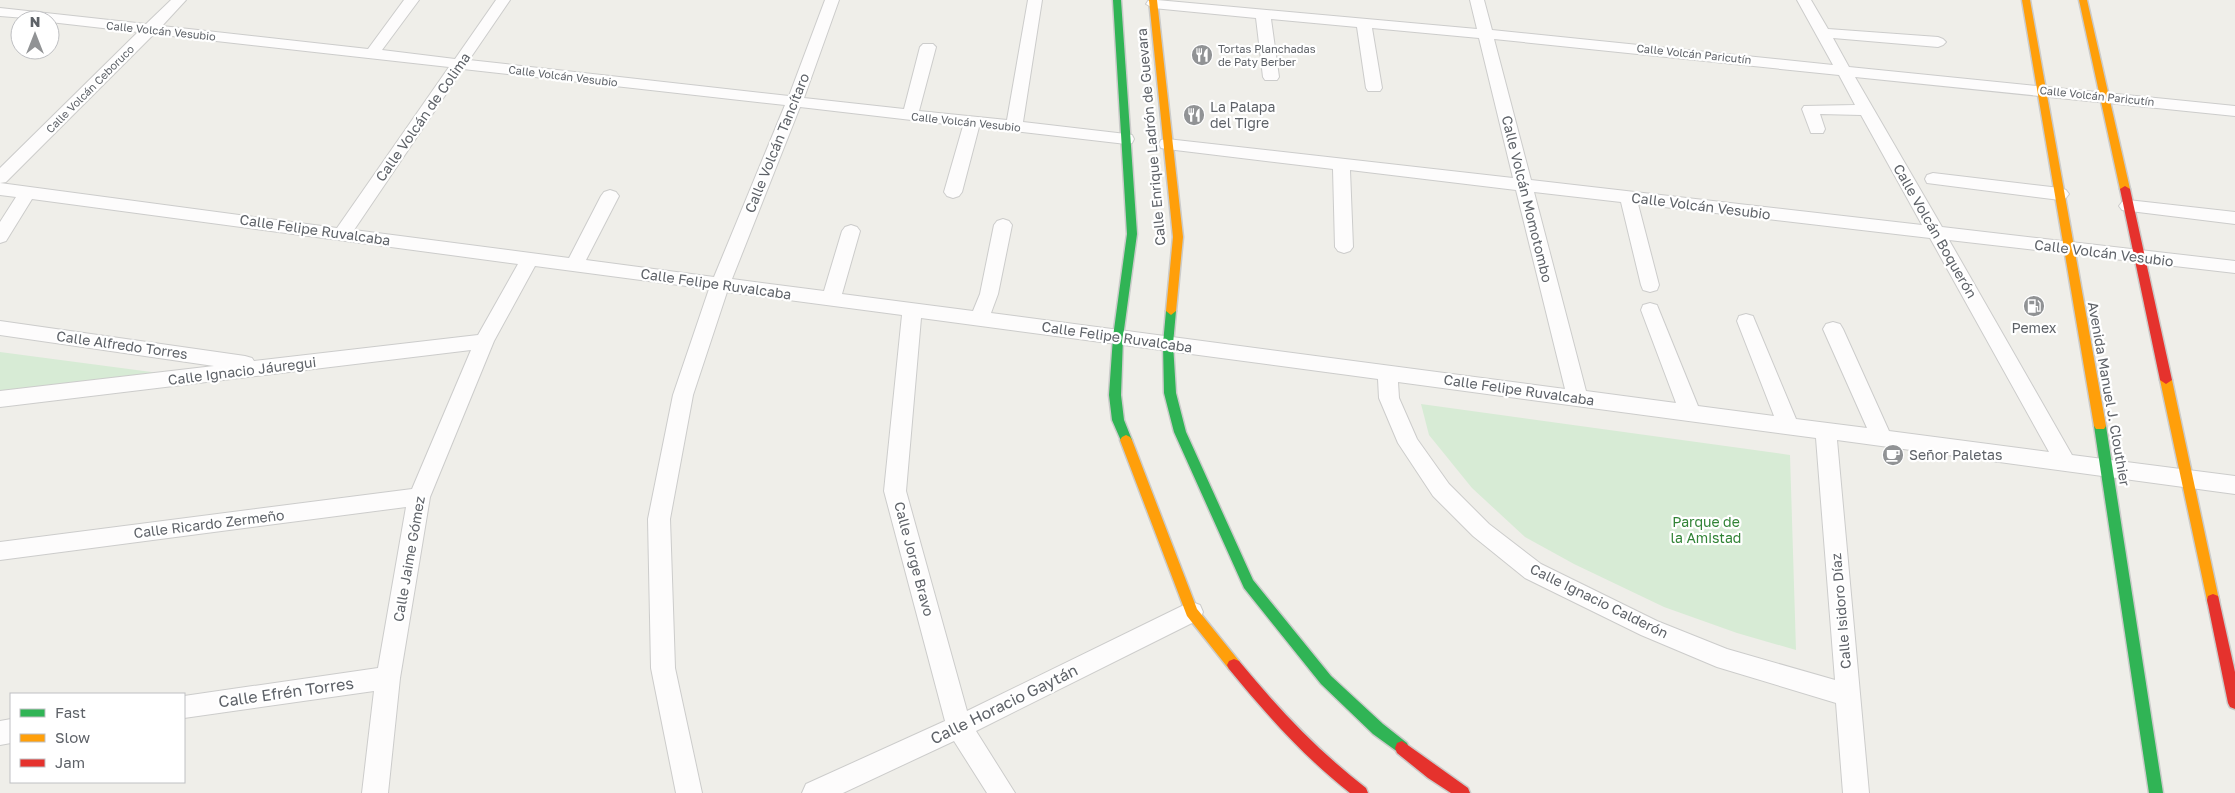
<svg xmlns="http://www.w3.org/2000/svg" width="2235" height="793" viewBox="0 0 2235 793" font-family="'Golos Text',sans-serif">
  <rect width="100%" height="100%" fill="#efeee9"/>
  <g fill="#d7ebd5">
    <path d="M0,352l159,21 -159,20z"/>
    <path d="M1421,404l369,51 6,195 -59,-17 -73,-26 -90,-43 -49,-27 -53,-49 -43,-53z"/>
  </g>
  <g fill="none" stroke-linecap="round" stroke-linejoin="round">
    <g stroke="#cccccb" stroke-width="2">
      <g id="street">
        <path d="M171,0h15l-24,26 206,23 36,-49h15l-37,50 73,9 41,-59h14l-41,60 320,36 36,-96h14l-35,98 100,11 16,-62 3,-3h10l3,3 -17,64 88,9 21,-120h14l-19,122 103,12 6,1 2,4 -2,4 -6,1 -147,-17 -17,65 -3,4 -6,2 -6,-2 -3,-4 19,-66 -163,-19 -68,172 92,12 18,-60 3,-4 6,-2 6,2 3,4 -18,63 131,17 7,-17 14,-69 3,-4 6,-2 6,2 3,4 -14,69 -7,19 574,76 -49,-199 -166,-20 3,77 -3,4 -6,2 -6,-2 -3,-4 -2,-78 -166,-20 -6,-1 -2,-4 2,-4 6,-1 346,39 -34,-140 -107,-10 10,60 -2,3h-12l-2,-3 -9,-61 -86,-8 8,58 -2,3h-12l-2,-3 -7,-59 -103,-10 -7,-4 2,-3 9,-1 320,29 -7,-29h14l8,30 341,35 -36,-65h14l17,29 110,8 5,2 3,3 -3,3 -5,2 -105,-9 16,29 386,39v10l-380,-39 87,150 293,34v12l-286,-33 123,215 163,21v18l-398,-54 32,353h-26l-7,-90 -119,-36 -76,-32 -116,-57 -52,-42 -40,-40 -35,-53 -19,-45 -1,-19 -457,-61 -15,173 61,220 217,-106 8,-3 8,3 3,7 -3,7 -224,112 39,62h-28l-33,-52 -111,52h-41l4,-9 139,-63 -61,-230 18,-176 -175,-23 -34,103 -23,124 5,149 27,125h-26l-25,-125 -3,-149 25,-124 36,-106 -174,-23 -41,75 -64,156 -30,181 -12,115h-26l12,-102 -190,27v-22l194,-28 28,-161 -406,53v-18l412,-53 59,-139 -471,57v-16l214,-25 -214,-31v-14l245,35 7,2 2,3 224,-26 40,-71 -486,-65 -26,42 -6,2v-21l16,-25 -16,-2v-27l138,-136 -88,-10v-2l-50,-4v-8l146,16zM154,34l295,33 -112,161 -337,-45 6,-1zM1494,39l345,36 16,30 -51,1 -2,3 9,24h12l2,-4 -5,-15 41,1 61,110 -391,-45zM463,69l322,36 -71,172 -128,-17 33,-64 -3,-4 -6,-2 -6,2 -3,4 -32,62 -215,-28zM1534,192l87,10 20,83 2,5 7,2 7,-2 2,-5 -21,-81 292,34 119,214 -160,-21 -46,-102 -3,-5 -7,-2 -7,2 -3,5 44,99 -71,-9 -41,-98 -2,-5 -7,-2 -7,2 -2,5 37,95 -76,-10 -39,-96 -2,-5 -7,-2 -7,2 -2,5 35,93 -90,-12zM1398,382l418,56 19,242 -108,-31 -70,-28 -116,-57 -52,-40 -40,-40 -32,-45 -18,-41z"/>
        <path d="M1933,173l127,15 6,2 3,4 -3,4 -6,2 -133,-17 -2,-4 2,-4z"/>
        <path d="M2128,200l107,12v12l-113,-14 -3,-4 3,-4z"/>
        <path d="M11,719v24l-11,2v-24z"/>
      </g>
    </g>
    <g stroke="#cbcbca" stroke-width="3">
      <g id="fast">
        <path d="M1113,0h8l16,234 -14,103 -2,58 3,25 8,20 -2,3h-8l-10,-23 -3,-25 4,-58 14,-103z"/>
        <path d="M1171,307l5,4 -3,33 3,49 10,39 67,148 78,96 52,48 24,19 2,5 -2,5 -5,2 -29,-21 -52,-50 -77,-96 -70,-156 -10,-39 -1,-49 3,-33z"/>
        <path d="M2100,422l4,1 2,3 57,367h-14l-55,-367 2,-3z"/>
      </g>
    </g>
    <g stroke="#cbcbca" stroke-width="3">
      <g id="slow">
        <path d="M1149,0h8l26,237 -7,74 -5,4 -5,-4 7,-74z"/>
        <path d="M2022,0h8l76,426 -2,3h-8l-2,-3z"/>
        <path d="M2079,0h8l43,189 -5,3 -5,-3z"/>
        <path d="M2166,376l6,4 47,220 -1,4 -5,2 -5,-2 -1,-4 -47,-220z"/>
        <path d="M1126,435l4,2 2,3 65,169 42,52 2,4 -2,4 -5,2 -5,-2 -42,-53 -67,-176 2,-3z"/>
      </g>
    </g>
    <g stroke="#cbcbca" stroke-width="3">
      <g id="jam">
        <path d="M2125,186l5,3 42,191 -6,4 -6,-4 -40,-191z"/>
        <path d="M2213,594l5,2 1,4 16,72v37l-5,-2 -2,-4 -21,-103 1,-4z"/>
        <path d="M1234,659l5,2c38,46 79,90 127,127l2,5h-18c-46,-36 -84,-79 -121,-124l-2,-4 2,-4z"/>
        <path d="M1402,741l66,47 2,5h-19l-23,-15 -31,-25 -2,-5 2,-5z"/>
      </g>
    </g>
    <use href="#street" fill="#fdfcfc" fill-rule="evenodd"/>
    <use href="#fast" fill="#30b455" fill-rule="evenodd"/>
    <use href="#slow" fill="#ff9f0a" fill-rule="evenodd"/>
    <use href="#jam" fill="#e5322d" fill-rule="evenodd"/>
  </g>
  <defs>
    <g id="restaurant-disc" transform="scale(1.125)"><circle r="9.5" fill="#919395" stroke="#fff"/><path d="M-5-6h1v4h1v-4h1v4h1v-4h1v5L-1.5 .5V6h-2V.5L-5-1ZM5-6V6H3V1.5H1.5Q1.5-4 5-6Z" fill="#fff"/></g>
    <g id="fuel-disc" transform="scale(1.125)"><circle r="9.5" fill="#919395" stroke="#fff"/><path d="M-5.5-6h7V0h2V4h1.3V-2.5L3-4.5l.8-.8L6-3V5H2.5V1h-1V6h-7ZM-4.2-4.7v3.2H.2V-4.7Z" fill="#fff"/></g>
    <g id="cafe-disc" transform="scale(1.125)"><circle r="9.5" fill="#919395" stroke="#fff"/><path d="M-5.5-4.5H6V0H3Q3 3.5 0 3.5H-2.5Q-5.5 3.5-5.5 0ZM3-3.2v2h1.7v-2ZM-6 4.5H4V6H-6Z" fill="#fff"/></g>
  </defs>
  <g fill-rule="evenodd">
    <use href="#restaurant-disc" x="1202" y="55"/>
    <use href="#restaurant-disc" x="1194" y="115"/>
    <use href="#fuel-disc" x="2034" y="306"/>
    <use href="#cafe-disc" x="1893" y="455"/>
  </g>
  <g text-anchor="middle" stroke-width="4.5" stroke-linejoin="round" paint-order="stroke">
    <g font-size="11" fill="#5e6268" stroke="#fff">
      <text transform="translate(161 31) rotate(6)" y="4">Calle Volcán Vesubio</text>
      <text transform="translate(1694 54) rotate(6)" y="4">Calle Volcán Paricutín</text>
      <text transform="translate(563 76) rotate(7)" y="4">Calle Volcán Vesubio</text>
      <text transform="translate(90 89) rotate(-45)" y="4">Calle Volcán Ceboruco</text>
      <text transform="translate(2097 96) rotate(6)" y="4">Calle Volcán Paricutín</text>
      <text transform="translate(966 122) rotate(6)" y="4">Calle Volcán Vesubio</text>
    </g>
    <g font-size="11" fill="#5e6268" stroke="#fff" text-anchor="start">
      <text x="1218" y="53">Tortas Planchadas<tspan x="1218" dy="13">de Paty Berber</tspan></text>
    </g>
    <g font-size="14" fill="#5e6268" stroke="#fff" text-anchor="start">
      <text x="1210" y="112">La Palapa<tspan x="1210" dy="16">del Tigre</tspan></text>
      <text x="2034" y="333" text-anchor="middle">Pemex</text>
      <text x="1909" y="460">Señor Paletas</text>
    </g>
    <g font-size="14" fill="#5e6268" stroke="#fff">
      <text transform="translate(423 117) rotate(-55)" y="5">Calle Volcán de Colima</text>
      <text transform="translate(1151 137) rotate(-95)" y="5">Calle Enrique Ladrón de Guevara</text>
      <text transform="translate(777 143) rotate(-68)" y="5">Calle Volcán Tancítaro</text>
      <text transform="translate(1527 199) rotate(76)" y="5">Calle Volcán Momotombo</text>
      <text transform="translate(1701 206) rotate(7)" y="5">Calle Volcán Vesubio</text>
      <text transform="translate(315 230) rotate(8)" y="5">Calle Felipe Ruvalcaba</text>
      <text transform="translate(1935 231) rotate(60)" y="5">Calle Volcán Boquerón</text>
      <text transform="translate(2104 253) rotate(7)" y="5">Calle Volcán Vesubio</text>
      <text transform="translate(716 284) rotate(8)" y="5">Calle Felipe Ruvalcaba</text>
      <text transform="translate(1117 337) rotate(8)" y="5">Calle Felipe Ruvalcaba</text>
      <text transform="translate(122 345) rotate(8)" y="5">Calle Alfredo Torres</text>
      <text transform="translate(242 371) rotate(-7)" y="5">Calle Ignacio Jáuregui</text>
      <text transform="translate(1519 390) rotate(8)" y="5">Calle Felipe Ruvalcaba</text>
      <text transform="translate(2109 394) rotate(80)" y="5">Avenida Manuel J. Clouthier</text>
      <text transform="translate(209 524) rotate(-7)" y="5">Calle Ricardo Zermeño</text>
      <text transform="translate(409 559) rotate(-80)" y="5">Calle Jaime Gómez</text>
      <text transform="translate(914 559) rotate(75)" y="5">Calle Jorge Bravo</text>
      <text transform="translate(1599 601) rotate(26)" y="5">Calle Ignacio Calderón</text>
      <text transform="translate(1841 611) rotate(-95)" y="5">Calle Isidoro Díaz</text>
    </g>
    <g font-size="14" fill="#318336" stroke="#fff">
      <text x="1706" y="527">Parque de<tspan x="1706" dy="16">la Amistad</tspan></text>
    </g>
    <g font-size="16" fill="#5e6268" stroke="#fff">
      <text transform="translate(286 692) rotate(-8)" y="6">Calle Efrén Torres</text>
      <text transform="translate(1004 704) rotate(-26)" y="6">Calle Horacio Gaytán</text>
    </g>
  </g>
  <rect x="10" y="693" width="175" height="90" fill="#ffffff" stroke="#bfc0c3"/>
  <rect x="20" y="709" width="25" height="8" fill="#30b455" stroke="#bfc0c3"/>
  <text x="55" y="718" font-size="15" fill="#5e6268">Fast</text>
  <rect x="20" y="734" width="25" height="8" fill="#ff9f0a" stroke="#bfc0c3"/>
  <text x="55" y="743" font-size="15" fill="#5e6268">Slow</text>
  <rect x="20" y="759" width="25" height="8" fill="#e5322d" stroke="#bfc0c3"/>
  <text x="55" y="768" font-size="15" fill="#5e6268">Jam</text>
  <g transform="translate(35 35)"><circle r="24" fill="#ffffff" stroke="#bfc0c3"/>
  <path d="M0-4L9 19L0 12L-9 19Z" fill="#919395"/>
  <text y="-8" font-size="14" font-weight="bold" text-anchor="middle" fill="#5e6268">N</text>
  </g>
</svg>
